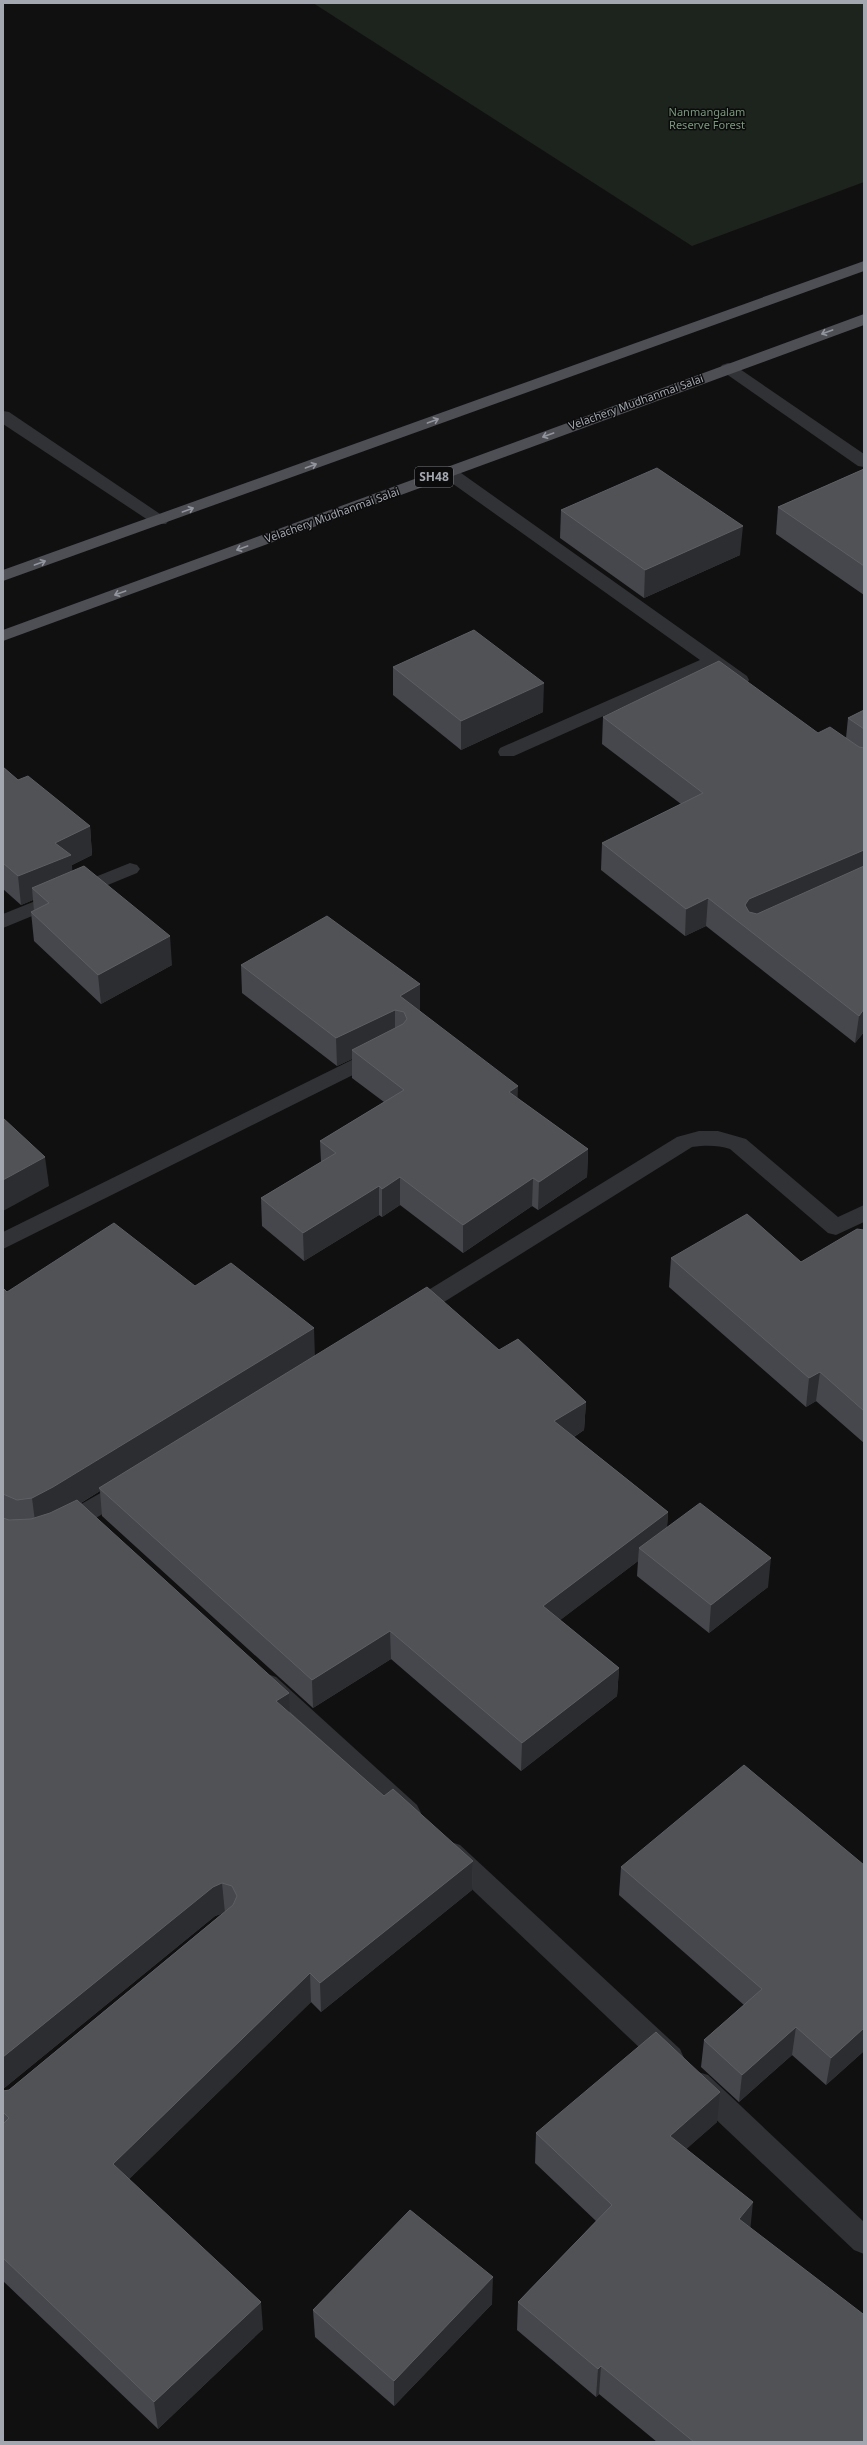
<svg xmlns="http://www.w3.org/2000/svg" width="867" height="2445" viewBox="0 0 867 2445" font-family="'Noto Sans',sans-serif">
  <rect width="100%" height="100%" fill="#101011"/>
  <path fill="#1d231d" d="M313,3h551v179l-172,64z"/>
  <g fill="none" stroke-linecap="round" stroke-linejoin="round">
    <g fill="#313235" fill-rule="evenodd">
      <path d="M728,363l6,2 130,89v13l-6,-1 -136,-95 -2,-3 2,-3z"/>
      <path d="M3,411l6,1 160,108 -3,4h-12l-151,-100z"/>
      <path d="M448,467l6,1 293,208 2,4 -2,4h-14l-22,-16 -197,88h-14l-2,-4 2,-4 200,-88 -258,-184 -3,-4 3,-4z"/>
      <path d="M130,863l7,2 3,4 -3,4 -134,55v-14z"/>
      <path d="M378,1047l7,2 3,5 -3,5 -382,190v-17z"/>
      <path d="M699,1131h19l28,8 92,78 26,-12v17l-28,13 -8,-2 -98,-84c-12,-4 -24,-4 -38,-2l-272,170 -8,2 -8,-2 -3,-6 3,-6 273,-168z"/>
      <path d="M126,1480l8,3 4,6 -4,6 -63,38 -8,2 -8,-2 -4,-7 4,-7 63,-36z"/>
      <path d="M267,1674l9,3 141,128 4,8 -4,8 -9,3 -9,-3 -141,-130 -3,-7 3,-7z"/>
      <path d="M451,1842l9,3 220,204 4,9 -4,9 -10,3 -10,-3 -218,-206 -4,-8 4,-8z"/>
      <path d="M698,2072l10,3 156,147v32l-10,-4 -166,-157 -4,-9 4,-9z"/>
    </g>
    <g fill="#4e4f54" fill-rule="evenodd">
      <path d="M864,261v10l-861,310v-11z"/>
      <path d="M864,314v11l-861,316v-11z"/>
    </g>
  </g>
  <g fill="#46474c">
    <path d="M864,469v126l-88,-61 2,-27z"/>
    <path d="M561,510l179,45 -96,43 -84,-60z"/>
    <path d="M393,667l150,45 -82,38 -68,-55z"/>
    <path d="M864,710v322l-9,11 -149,-117 -21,10 -84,-66 1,-27 79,-39 -79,-60 1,-27 215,16 28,5 2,-20z"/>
    <path d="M3,767l15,13 72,46 2,29 -20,10v6l100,94 -71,39 -67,-63 -3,-29 3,-1 -1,-11 -12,5 -18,-16z"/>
    <path d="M241,965l179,19v27l97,87 71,51 -1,28 -49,33 -6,-4 -69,47 -63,-48 -18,12 -3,-2 -75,46 -42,-35 -1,-28 60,-36 -1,-21 64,-39 -32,-24v-19l-15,7 -95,-73z"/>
    <path d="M864,1230v213l-48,-42 -10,6 -137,-120 2,-29 130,4z"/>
    <path d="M195,1286l120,70 184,-6 87,52 -2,28 -10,7 94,75 -1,15 101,60 -59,46 -72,-57 1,-15 -78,59 59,48 -2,28 -96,75 -130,-112 -78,49 -211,-192 -2,-25 -19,12 209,209 94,84 89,65 -1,29 -151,122 -10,-10 -182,177 134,150 -105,100 -155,-148v-190l6,-1 214,-177 -8,3 -212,173v-801l4,4z"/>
    <path d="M864,1865v186l-38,34 -34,-30 -53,47 -38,-35 3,-27 40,-35 -125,-110 2,-28z"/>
    <path d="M717,2122l-31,27 64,79 114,214h-207l-58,-48 -3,3 -79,-67 1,-28 78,-81 -61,-58 1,-30z"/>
    <path d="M492,2304l-98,102 -79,-69 -2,-27z"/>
  </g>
  <g fill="#2c2d30">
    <path d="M743,526l-3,29 -96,43 1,-28z"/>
    <path d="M544,683l-1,29 -82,38v-29z"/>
    <path d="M90,826l2,29 -20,10 1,19 -41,4 1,12 -12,5 -3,-29 37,-33z"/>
    <path d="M864,850v26l-118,51 -1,-22 4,-6z"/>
    <path d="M708,898l-2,28 -21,10 1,-27z"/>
    <path d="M170,936l2,29 -71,39 -3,-29z"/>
    <path d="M420,984v28l-20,-16z"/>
    <path d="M864,1009v23l-9,11 4,-27z"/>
    <path d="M395,1010v28l-43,12v9l-15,7 -1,-28z"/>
    <path d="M518,1086l-1,29 -8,-23z"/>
    <path d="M588,1149l-1,28 -49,33 1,-28z"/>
    <path d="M45,1157l4,29 -46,25v-31z"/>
    <path d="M400,1177v28l-18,12v-28z"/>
    <path d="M533,1178l-1,28 -69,47v-28z"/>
    <path d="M379,1186v29l-75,46 -1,-28z"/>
    <path d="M314,1328l1,30 -216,130 1,3 -44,27 -20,11 -4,-31z"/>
    <path d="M820,1372l-4,29 -10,6 3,-29z"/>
    <path d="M586,1402l-2,28 -31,20 1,-29z"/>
    <path d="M668,1512l-2,28 -27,8 -1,13 -96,73 1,-28z"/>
    <path d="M771,1558l-3,29 -59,46 2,-28z"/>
    <path d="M390,1631l1,28 -78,49 -1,-28z"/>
    <path d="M619,1668l-2,28 -96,75 1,-28z"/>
    <path d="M289,1693l1,30 -14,-22z"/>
    <path d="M473,1861l-1,29 -151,122 -1,-29z"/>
    <path d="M222,1883l3,30 -10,3 -212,173v-32l210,-170z"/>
    <path d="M310,1973l1,29 -195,190 -3,-28z"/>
    <path d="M796,2027l-4,28 -53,47 3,-27z"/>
    <path d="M864,2028v23l-38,34 5,-27z"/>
    <path d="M720,2092l-3,30 -50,44 3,-30z"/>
    <path d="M753,2202l-3,30 -11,-13z"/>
    <path d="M493,2277l-1,27 -98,102v-25z"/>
    <path d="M261,2302l2,27 -105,100 -4,-27z"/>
    <path d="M601,2366l-2,28 -3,3 2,-28z"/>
  </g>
  <g fill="#505256" stroke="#5d5f64">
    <path d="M657,468l86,58 -98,44 -84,-60z"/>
    <path d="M864,469v97l-86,-59z"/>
    <path d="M474,630l70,53 -83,38 -68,-54z"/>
    <path d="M719,661l99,72 12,-6 29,20 5,1v102l-115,49 -4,6 4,7 8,2 107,-48v143l-5,7 -151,-118 -22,11 -84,-66 101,-50 -100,-76z"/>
    <path d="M864,710v19l-16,-11z"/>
    <path d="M3,767l15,13 10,-4 62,50 -35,17 16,12 -53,21 -15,-13z"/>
    <path d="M84,866l86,70 -72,39 -67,-63 18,-9 -17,-15z"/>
    <path d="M327,916l93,68 -20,12 118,90 -9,6 79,57 -49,33 -6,-4 -70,47 -63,-48 -18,12 -3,-3 -76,47 -42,-35 75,-45 -16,-12 84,-51 -52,-40 51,-26 4,-5 -3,-7 -9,-2 -59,28 -95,-73z"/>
    <path d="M3,1118l42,39 -42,23z"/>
    <path d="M747,1214l54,48 56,-33 7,1v181l-44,-39 -11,6 -138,-120z"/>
    <path d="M114,1223l81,63 36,-23 83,65 -261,159 -21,11 -15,2 -14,-6v-206l4,4z"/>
    <path d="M427,1287l72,63 19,-11 68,63 -32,19 114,91 -125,94 76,62 -97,75 -132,-112 -78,49 -213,-192z"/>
    <path d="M77,1500l212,193 -13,8 108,95 9,-7 80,72 -153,122 -10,-10 -197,191 148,138 -107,100 -151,-144v-134l6,-6 -6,-6v-21l6,-1 224,-185 4,-9 -5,-10 -10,-3 -9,4 -210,170v-539l6,2 22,-1 19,-6z"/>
    <path d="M700,1503l71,55 -60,47 -72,-57z"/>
    <path d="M744,1765l120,100v163l-33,30 -35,-31 -54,48 -38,-35 58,-51 -141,-122z"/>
    <path d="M656,2032l64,60 -50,44 83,66 -14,17 124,95 1,-1v129h-170l-93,-76 -3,3 -80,-67 94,-97 -76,-72z"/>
    <path d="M410,2210l83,67 -99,104 -81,-71z"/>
  </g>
  <defs><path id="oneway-shaft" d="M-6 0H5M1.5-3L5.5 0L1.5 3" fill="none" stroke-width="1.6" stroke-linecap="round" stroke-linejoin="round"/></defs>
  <g stroke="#92959e">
    <use href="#oneway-shaft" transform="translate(827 332) rotate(160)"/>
    <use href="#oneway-shaft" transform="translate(433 421) rotate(-20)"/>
    <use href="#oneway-shaft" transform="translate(548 435) rotate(160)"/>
    <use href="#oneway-shaft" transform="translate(311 466) rotate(-20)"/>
    <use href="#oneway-shaft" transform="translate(188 510) rotate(-20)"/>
    <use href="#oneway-shaft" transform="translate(242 548) rotate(160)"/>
    <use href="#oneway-shaft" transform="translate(40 563) rotate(-20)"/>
    <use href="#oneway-shaft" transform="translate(120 593) rotate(160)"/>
  </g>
  <g text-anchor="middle" stroke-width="3" stroke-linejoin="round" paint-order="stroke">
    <g font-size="11" fill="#7b997d" stroke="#0b0b0c">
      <text x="707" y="116">Nanmangalam<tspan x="707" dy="13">Reserve Forest</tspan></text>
    </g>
    <g font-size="11" fill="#a3a7b0" stroke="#0b0b0c">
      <text transform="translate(636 402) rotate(-20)" y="4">Velachery Mudhanmai Salai</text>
      <text transform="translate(332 515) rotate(-20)" y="4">Velachery Mudhanmai Salai</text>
    </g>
    <rect fill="#0b0b0c" stroke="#75787f" stroke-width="1" x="415" y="467" width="38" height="20" rx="3"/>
    <g font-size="12" font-weight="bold" fill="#a3a7b0">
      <text x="434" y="481">SH48</text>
    </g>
  </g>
  <rect width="867" height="2445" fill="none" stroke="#a3a7b0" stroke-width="8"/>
</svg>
